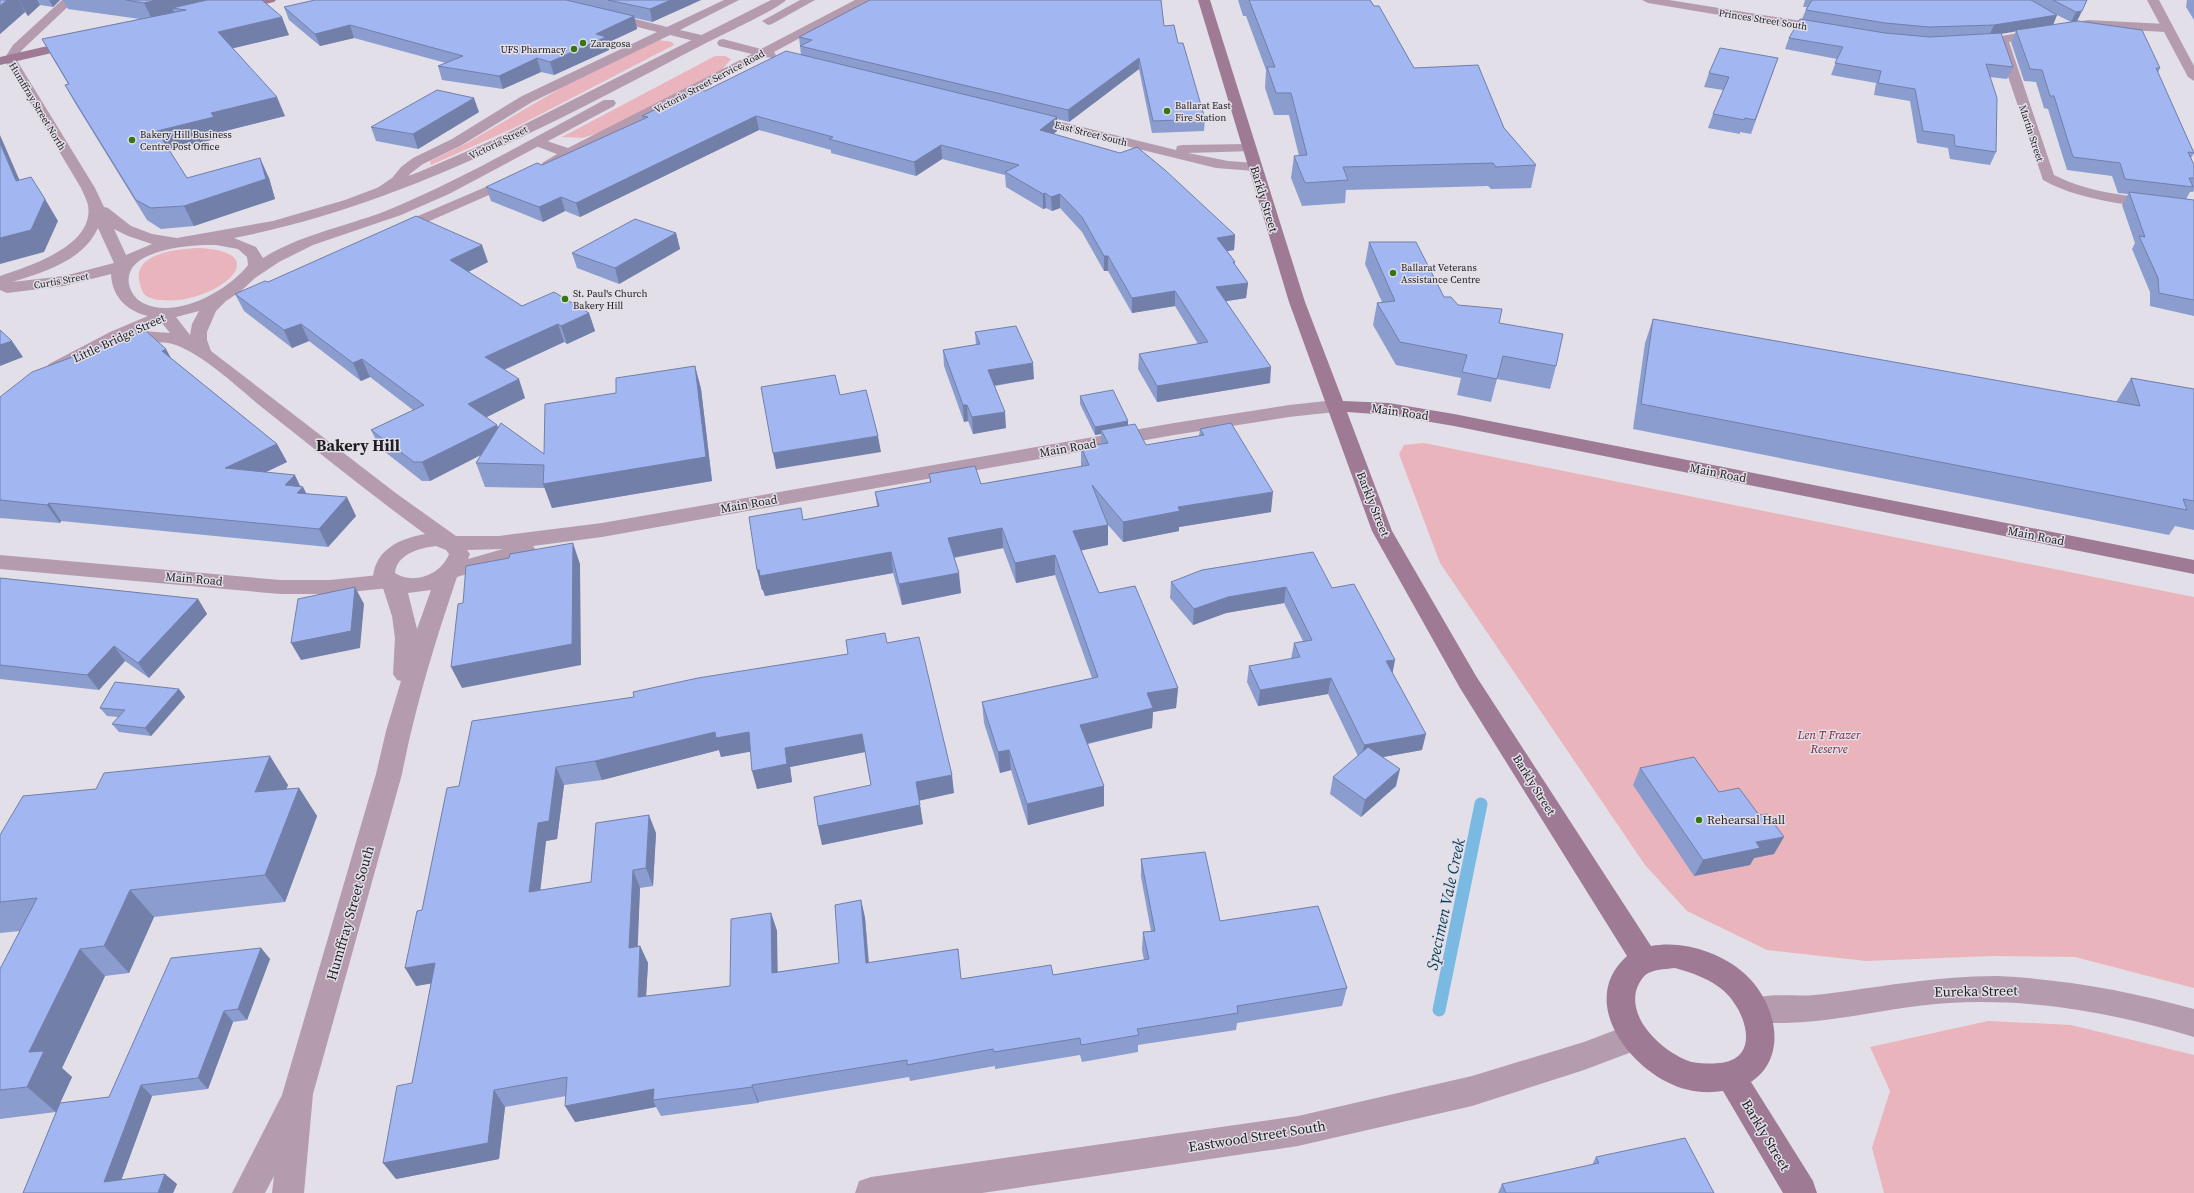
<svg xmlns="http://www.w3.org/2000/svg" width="2194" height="1193" viewBox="0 0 2194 1193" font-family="'Source Serif 4',serif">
  <rect width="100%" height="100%" fill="#e2dfe8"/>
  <g fill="#eab4bc">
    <path d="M659,40l13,2 2,3 -158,82 -85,38 -1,-4 39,-19 97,-57z"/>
    <path d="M715,56h10l6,3 -9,11 -120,62 -20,6 -20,-1z"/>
    <path d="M197,248c85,3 16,58 -36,52 -5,0 -13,-2 -17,-6 -3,-4 -4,-10 -5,-15 -4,-26 40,-30 58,-31z"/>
    <path d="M1424,443l770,154v391l-119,-31 -83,-1 -126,5 -99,-11 -80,-39 -42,-46 -205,-302 -41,-109 5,-9z"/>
    <path d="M1988,1021l83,4 123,30v138h-310l-12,-45 18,-57 -20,-44z"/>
  </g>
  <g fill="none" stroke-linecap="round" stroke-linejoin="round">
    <path stroke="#7abae2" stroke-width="13" d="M1439,1010l42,-206"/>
    <g fill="#b59bae" fill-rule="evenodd">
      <path d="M724,0h15l-59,30 26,6 2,3 -2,3 -4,1 -32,-8 -138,67 -70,43 -39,19 -12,9 -9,11 -20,12h-10l-2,-3 22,-15 9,-11 12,-9 39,-19 70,-43 135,-64 -54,-14 -2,-2 2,-2 4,-2 60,15z"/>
      <path d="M855,0h15l-96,52 2,3 -2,3 -10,-1 -210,109h-10l-2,-3 15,-9 -24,-9 -2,-3 7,-4 30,10 184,-94 -33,-8 -2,-3 2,-3 4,-1 38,10z"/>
      <path d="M1642,0h27l157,25 6,4 -6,4 -178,-30z"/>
      <path d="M2088,20l78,4 6,4 -6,4 -78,-4 -79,14 45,133c42,22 94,22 140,28v10c-50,-8 -106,-8 -151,-33l-46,-136 -24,2 -6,-4 6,-4 29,-2z"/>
      <path d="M1029,114l147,36 1,-4 5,-1 67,-1 5,1 2,3 -2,3 -66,2 40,8 26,2 7,4 -7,4 -38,-3 -192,-47 -2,-3 2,-3z"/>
      <path d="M516,174l5,1 2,3 -2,3 -121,53h-10l-3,-3 3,-3z"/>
      <path d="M0,555l280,25h50l59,-6 8,2 3,5 -3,5 -8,2 -59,6h-50l-280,-25z"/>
      <path d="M1997,976c67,3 132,15 197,33v28c-80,-24 -161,-39 -245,-34 -55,3 -109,19 -165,20 -13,0 -26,1 -38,-4l-5,-9 5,-9c21,-9 46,-4 69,-6 62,-7 118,-19 182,-19z"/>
      <path d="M1634,1023l11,4 4,10 -4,10 -61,23 -112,36 -174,40 -316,47h-127l4,-12 12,-4 427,-61 174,-40 112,-34z"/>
    </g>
    <g fill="#b59bae" fill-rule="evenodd">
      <path d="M62,0h13l-53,50 -6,9 79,129 9,19 4,1 23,18 21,8 25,4 96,-17 72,-21 74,-28 74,-32 278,-140h15c-6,8 -67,36 -80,43 -151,79 -303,162 -472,195l22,9 7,11c40,-25 87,-32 130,-50 73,-31 142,-71 211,-108h10l2,3 -2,3 -165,88 -48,21 -88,30 -34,17 -24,16 -14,13 -15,10 -10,10 -9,21v8l4,11 186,143 59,42h43l103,-13 572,-100 115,-18 46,-5 7,2 2,4 -2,4 -7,2 -46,5 -115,18 -572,102 -69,9 3,4 -4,5 -75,22c-22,65 -42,130 -55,197l-89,320 -9,99h-32l2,-17 -9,17h-33l50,-98 94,-321 10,-43 15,-50 -4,-1 -4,-6 2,-36 -3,-22 -10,-31 -9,-9c4,-28 27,-37 52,-42 -55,-40 -108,-83 -161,-125 -27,-22 -56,-51 -88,-64 -19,-7 -39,2 -57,-3l-58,30 -6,1 -6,-1 -3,-4 3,-4 61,-32 38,-16c-21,-5 -36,-19 -37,-42l-47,12 -57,7 -7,-3v-14c29,-10 95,-30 88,-71 -1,-5 -5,-12 -7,-17l-77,-129 9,-14zM98,228l16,35 -50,13 -52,6c32,-10 71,-21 86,-54zM114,229l14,7 24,8 -26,11zM216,245l22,4 9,8 1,8c-20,26 -73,55 -105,38 -7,-3 -13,-12 -14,-19 -6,-35 62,-40 87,-39zM199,311l-7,13 -2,11 -14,-18zM162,323l8,10 -28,-2zM436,546l10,4 3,4c-8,21 -36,31 -54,19 2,-19 24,-25 41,-27zM503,549l-35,10 2,-5 -3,-4zM431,590l-14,39 -9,-36z"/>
      <path d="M800,0h15l-43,24 -4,1 -6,-4z"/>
      <path d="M2147,0h12l35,66v15l-6,-4z"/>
    </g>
    <g fill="#9e7a95" fill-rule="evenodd">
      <path d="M254,0h22l-2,2 -40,9 -6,-3 2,-2z"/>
      <path d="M1198,0h12l95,302 38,99 46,2 65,11 740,146v14l-740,-148 -65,-11 -42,-3 45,119 84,145 175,270c31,-6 70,6 94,28 30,27 45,82 6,108l62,99 4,12h-34l-60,-102c-20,3 -39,0 -56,-9 -44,-22 -87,-84 -40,-126l-167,-268 -88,-157 -83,-229zM1675,968c18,5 35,11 49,23 22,20 38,68 -5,72 -11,1 -24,1 -33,-3 -26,-11 -59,-42 -49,-72 3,-7 7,-14 14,-16 7,-3 16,-3 24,-4z"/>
      <path d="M78,39l6,4 -2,3 -82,19v-8z"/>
    </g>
  </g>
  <g fill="#8b9dcf" fill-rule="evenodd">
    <path d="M0,0h60l-7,7 -13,-2 -12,11 -3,-4 -25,22z"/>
    <path d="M63,0h199l27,35 -56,13 52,68 -64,16 2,5 -54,13 18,28h82l6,21 -81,27 -33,3 -14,-9 -72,-117 -10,-18 3,-1 -16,-27 -10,-18 98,-20 -72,-10z"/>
    <path d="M315,0h386l-49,22 -17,-4 2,11 -30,14 2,7 -55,25 -13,-3 -38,17 -61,-9 -4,-14 8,-3 -92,-25 -34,8 -31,-26 -5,-13z"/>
    <path d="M1238,0h132l44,68 90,60 32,37 -5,23 -40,1 -3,-3 -142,4 -1,13 -43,3 -11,-28 3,-22h5l-10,-41h-15l-9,-27 1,-18 -20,-54h-3z"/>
    <path d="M1805,0h282l-10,21 83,47 -2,5 36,80 -3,5 3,7v25l-1,2h-3l-4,7 8,1v116l-44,-10v-14l-18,-43 3,-6 -13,-38 6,-11 -10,-1 -6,-17 -45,-6 -19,-61 -4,-1 -8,-26 -12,-1 -13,-39 5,-11 -15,2 12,34 -6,12 -17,-2 6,75 -6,13 -40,-6 -2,-11 -31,-5 -7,-42 -36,-6 2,-12 -45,-8 6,-16 -52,-10 4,-11 13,-19 5,-12h-4zM2057,15l14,7 -18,3z"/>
    <path d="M2187,0h7v20l-8,-13z"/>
    <path d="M1164,26l14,17 27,76 -1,12 -52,2 -13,-64 -70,53 -12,-3v12l-3,3 181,101 -1,15 -7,1 8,11v3l13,18 -2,15 -20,3 44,82 -113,19 -19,-33 1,-15 59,-10 -23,-38 -43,7 -24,-42h-4l-22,-39 -22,-24 -8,3 -6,-3 -3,1 -37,-22 -1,-12 -63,-16 -26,17 -85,-23v-3l-72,-20 -179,87 -15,-6 -22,11 -52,-21 -5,-14 56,-22 101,-45 -1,-4 63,-25 96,-36 -2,-18z"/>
    <path d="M1778,58l-27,76 -11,-2v2l-32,-6 5,-14 10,-24 -19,-3 5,-14z"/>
    <path d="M479,112l-61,37 -42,-8 -5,-14z"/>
    <path d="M676,233l4,16 -61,35 -42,-16 -5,-15z"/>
    <path d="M1369,242l75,55 14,8 41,18 57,43 -6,23 -53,-10 -6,23 -34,-7 4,-17 -65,-13 -23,-40 4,-22 5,-1 -17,-38z"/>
    <path d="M488,262l-20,10 54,34 67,7 6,18 -28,13 -3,-2 -60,28 21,28 -39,19 12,10 46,27 72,-61 79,-27 6,23 11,92 -160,27 -7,-20 -60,-1 -9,-24 5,-8 -51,26h-8l-42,-33 -9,-18 42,-20 -43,-33 -9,4 -52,-40 -17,7 -48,-37 -9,-17 33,-12z"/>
    <path d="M1653,319l463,83 15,-24 63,11v141l-19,-4 -6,9 -536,-106 12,-86z"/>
    <path d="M975,332l59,47 -39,7 11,42 -33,6 -5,-13 -4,1 -20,-56 -1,-16 33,-5z"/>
    <path d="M172,359l105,85 10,18 -21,10 35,14 2,1 3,6 50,23 -28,31 -267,-26 -1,2 -60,-5v-121z"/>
    <path d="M1080,396l48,25v4l18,20 53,-9 1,-7 71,83 -92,15v4l-56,11 -15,-17v20l-27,5 18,43 79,95 -2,20 -23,4 -1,16 -64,16 16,62 -76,19 -17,-55 -11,3 -16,-50 -2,-21 110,-24 -37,-103 -39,8 -13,-35 -49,10 7,35 -59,12 -9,-32 -128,23 -2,-6h-1l-5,-20 46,-50 74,-14 -2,-14 55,-9 -1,-9 52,10 100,-17v-20l20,-3v-10l-6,1 -15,-31z"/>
    <path d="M0,578l198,21 9,15 -58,64 -24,-17 -26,29 -99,-11z"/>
    <path d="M1171,582l161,6 60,85 30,77 -39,7 13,29 -35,31 -31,-23 3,-17 25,-21 -30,-62 -70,12 -11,-24 2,-16 42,-7 3,-16 9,-2 -19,-38 -58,10 -33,12 -23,-27z"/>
    <path d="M887,643l67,150 -35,7 4,24 -101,21 -4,-19 53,-41 -6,-33 -75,15 2,15 -35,7 -6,-38 -30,6 -2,-7 -117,30 -38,5 -7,54 -11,2 -6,50 51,-9 65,-49 -3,53 -13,2 -3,58h3l8,17 -2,33 84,-10 41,-73 6,18v41l62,-9 22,-63 4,18 4,45 89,-14 3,30 92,-4 91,-15 -2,-10 1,-18 8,-1 -10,-54v-18l79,62 127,67 -5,18 -105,17 -1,7 -98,15v7l-56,10 -2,-7 -85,14v-3l-85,15 -1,-4 -150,25 -1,1 -97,13 -5,-9 -81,15 -9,-26 -61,11 -6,52 -103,20 16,-96 19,-100 -15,3 6,-76 37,-124 175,-89 214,-43z"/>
    <path d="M179,689l6,8 -34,39 -32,-4 -7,-8 6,-7 -11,-1 -7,-8z"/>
    <path d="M1640,768l79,24 55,62 -20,4 -4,7 -56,11 -61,-91z"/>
    <path d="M288,785l-2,4 13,-1 18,28 -32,86 -131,15 -25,56 -24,3 -43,92 10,9 -12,26 49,-6 152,-149 9,11 -23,61 -14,2 -25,67 -56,7 -31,84 56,4 -4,9h-150l33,-81 -56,7v-150l20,-38 -20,2v-98z"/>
    <path d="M1596,1157l118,36h-216l4,-9 90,-19z"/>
  </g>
  <g fill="#717fa9">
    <path d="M7,0h12l6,12 -25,22v-28z"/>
    <path d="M19,0h18l3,5 -12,11z"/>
    <path d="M49,0h11l-7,7z"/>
    <path d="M156,0h92l-62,10 -14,-2 4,8 -23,5 -9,-18z"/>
    <path d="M671,0h30l-49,22 -2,-13z"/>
    <path d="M2082,11l-5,10 -6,1 5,-10z"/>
    <path d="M2057,15l-4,10 -64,11 5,-11z"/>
    <path d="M634,16l3,13 -30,14 2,7 -55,25 -4,-13 46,-28z"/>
    <path d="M282,17l7,18 -63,15 -8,-18z"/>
    <path d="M350,25l4,13 -34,8 -5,-12z"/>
    <path d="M537,58l4,14 -38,17 -4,-13z"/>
    <path d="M1139,58v11l-70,53 -1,-12z"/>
    <path d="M277,97l8,19 -64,16 2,5 -56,14 -10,-20 54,-18z"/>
    <path d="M474,98l5,14 -61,37 -5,-15z"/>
    <path d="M756,116l3,14 -179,87 -4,-14z"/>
    <path d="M1057,117v14l-17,12v-13z"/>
    <path d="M0,135l29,67 -13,-21 -16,-38z"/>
    <path d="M941,145l1,14 -26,17 -2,-14z"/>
    <path d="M260,158l9,20 6,21 -81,27 -10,-20z"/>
    <path d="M1045,193l1,15 -3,1v-15z"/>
    <path d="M1060,194v14l-8,3 -1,-14z"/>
    <path d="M561,197l4,14 -22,11 -4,-15z"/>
    <path d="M45,199l13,22 -14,31 -44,12v-26z"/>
    <path d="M676,233l4,16 -61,35 -4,-16z"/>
    <path d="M1235,235l-1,15 -18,3 1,-15z"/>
    <path d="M482,245l6,17 -32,16 -6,-18z"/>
    <rect x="1104" y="256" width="4" height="15"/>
    <path d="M1248,283l-2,15 -31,5 1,-16z"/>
    <path d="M1175,291v15l-43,7v-15z"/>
    <path d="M589,313l6,18 -28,13 -6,-18z"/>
    <path d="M301,324l8,17 -17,7 -8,-18z"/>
    <path d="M558,324l6,18 -72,33 -7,-18z"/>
    <path d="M12,341l11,16 -23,9v-21z"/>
    <path d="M166,349l10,18 -14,-16z"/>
    <path d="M362,359l8,18 -9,4 -8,-18z"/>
    <path d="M1033,363l1,16 -44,7 -2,-16z"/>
    <path d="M695,366l6,23 11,92 -160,27 -9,-24z"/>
    <path d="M1271,367l-1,16 -113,19v-16z"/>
    <path d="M519,379l6,19 -50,25 -7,-19z"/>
    <path d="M963,405h4l1,16 -4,1z"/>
    <path d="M1005,412l1,16 -33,6 -1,-17z"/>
    <path d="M1128,421v9h-27v4l-6,1v-8z"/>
    <path d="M497,425l7,18 -74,38 -8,-19z"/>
    <path d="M878,436l3,16 -105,17 -3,-16z"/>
    <path d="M277,444l10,18 -52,25 -10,-19z"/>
    <path d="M295,475l6,13 2,-1 9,18 -27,-20z"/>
    <path d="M1273,492l-2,20 -92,15v4l-56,11v-20l55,-15z"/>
    <path d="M347,497l9,19 -28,31 -9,-18z"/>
    <path d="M49,503l12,18 -1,2 -13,-18z"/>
    <path d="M1108,525v20l-34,7 -1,-21z"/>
    <path d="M1002,528l1,20 -53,10 -2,-20z"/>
    <path d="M573,543l7,21 1,101 -119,23 -11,-21z"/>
    <path d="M891,552l2,21 -128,23 -2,-6h-1l-5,-20z"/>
    <path d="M1055,555v20l-39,8 -1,-20z"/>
    <path d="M959,573l2,20 -59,12 -3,-21z"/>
    <path d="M355,587l9,17 -4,44 -59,12 -10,-17z"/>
    <path d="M1286,587l-2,16 -58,10 -33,12 1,-16 34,-12z"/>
    <path d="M198,599l9,15 -58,64 -11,-15z"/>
    <path d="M114,646l11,15 -26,29 -12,-15z"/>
    <path d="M1395,660l-3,16 -6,-15z"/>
    <path d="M1331,678l-3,16 -70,12 2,-16z"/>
    <path d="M1178,688l-2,20 -23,4 -1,16 -71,17 -1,-20 67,-32z"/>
    <path d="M179,689l6,8 -34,39 -6,-8z"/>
    <path d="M715,732h34l5,19 -33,6 -2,-7 -117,30 -7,-19z"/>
    <path d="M862,734l3,18 -75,15 2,15 -35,7 -5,-18 33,-23z"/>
    <path d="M1426,734l-4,16 -61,11 3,-16z"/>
    <path d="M1009,750l2,20 -11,3 -2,-21z"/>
    <path d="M270,756l18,29 -14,35 -19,-28z"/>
    <path d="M556,767l8,18 -7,54 -11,2 -8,69 -9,-18 9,-69z"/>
    <path d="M1400,769l-4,17 -35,31 4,-17z"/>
    <path d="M952,775l2,18 -36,8 -2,-19z"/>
    <path d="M1104,786v20l-76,19 -1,-21z"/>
    <path d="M299,788l18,28 -32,86 -20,-27z"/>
    <path d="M920,805l3,19 -101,21 -4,-19z"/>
    <path d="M649,815l7,18 -3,53 -7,-18z"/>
    <path d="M1784,837l-10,17 -20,4 -4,7 -56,11 9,-16 53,-18z"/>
    <path d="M633,870l7,18 -3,78 -8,-18z"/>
    <path d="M130,890l24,27 -25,56 -25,-27z"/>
    <path d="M861,900l4,18 5,63 -4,-18z"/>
    <path d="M771,913l6,18 1,60 -6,-18z"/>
    <path d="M640,946l8,17 -3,52 -7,-18z"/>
    <path d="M261,948l9,11 -23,61 -9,-11z"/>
    <path d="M80,949l25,27 -43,92 10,9 -16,35 -29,-25 2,-35z"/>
    <path d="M435,963l11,18 -30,5 -11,-18z"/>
    <path d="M224,1011l9,11 -25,67 -10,-11z"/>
    <path d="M141,1085l11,11 -35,96 -13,-10z"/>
    <path d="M752,1085l7,17 -1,1 -6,-16z"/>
    <path d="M654,1089l-1,11 3,7 -81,15 -10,-16z"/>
    <path d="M494,1090l11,17 -6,52 -103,20 -13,-16z"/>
    <path d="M165,1174l12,10 -4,9h-15z"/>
  </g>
  <g fill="#a2b6f1" stroke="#717fa9">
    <path d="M0,0h7l-7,6z"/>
    <path d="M126,0h30l-12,3z"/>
    <path d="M207,0h55l20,17 -64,15 59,65 -66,16 3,4 -57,14 30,47 73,-20 6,21 -82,27 -33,2 -15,-8 -71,-115 4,-1 -27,-45 144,-29 -14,-2z"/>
    <path d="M315,0h251l68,16 -38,18 10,3 -56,25 -13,-4 -38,18 -61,-10 25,-10 -113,-31 -35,9 -31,-27z"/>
    <path d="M608,0h63l-21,9z"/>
    <path d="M870,0h291l3,26 10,-1 4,18h5l22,76 -52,2 -14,-63 -71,52 -268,-64 12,-6 -13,-3z"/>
    <path d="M1249,0h121l4,6h5l35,62 64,-3 26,63 32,37 -40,2 -3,-4 -150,4 5,13 -43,3 -11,-27 13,-1 -16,-62h-15l-9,-26h8z"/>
    <path d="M1812,0h219l26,15 -63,10 -65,2 -44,-4 -79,-13z"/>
    <path d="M2053,0h34l-5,11 -6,1z"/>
    <path d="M1800,19l85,14 45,4 71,-4 12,34 -27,-3 11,34 -1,54 -41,-6 -1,-11 -31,-4 -8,-42 -37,-6 3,-12 -46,-8 8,-16 -54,-9z"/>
    <path d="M2078,21l64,9 18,38h-4l38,85 -6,-1 6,13v13h-5l4,9 -68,-8 -5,-16 -47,-6 -19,-61h-4l-8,-26 -12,-1 -14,-39z"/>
    <path d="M1720,48l58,10 -23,62 -10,-2 -1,2 -31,-6 16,-37 -20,-4z"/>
    <path d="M786,51l271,66 -17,13 80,23 17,-6 28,23 70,65 -18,3 18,24h-2l15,21 -32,4 55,80 -114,19 -18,-32 69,-12 -33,-51 -43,7 -24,-42h-4l-22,-39 -22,-23 -9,3 -6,-4 -2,1 -38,-22 14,-7 -78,-20 -27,17 -85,-23 4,-2 -77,-21 -180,87 -15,-6 -22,10 -53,-20 51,-24 5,2 106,-48 -6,-1 55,-27 8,2z"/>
    <path d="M437,90l37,8 -61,36 -42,-7z"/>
    <path d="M0,143l16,38 15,-4 14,22 -14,31 -31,8z"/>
    <path d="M2129,192l65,8v100l-35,-7 -1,-15 -19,-42 6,1z"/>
    <path d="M416,216l66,29 -32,15 72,46 32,-14 35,21 -28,13 -3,-2 -73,33 34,22 -51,25 29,21 -75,37h-8l-43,-32 53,-25 -62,-46 -9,4 -52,-39 -17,6 -49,-36 30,-13 3,1z"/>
    <path d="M635,219l41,14 -61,35 -43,-15z"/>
    <path d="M1369,242h47l28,55h7l7,8 44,4 -3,14 64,11 -7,32 -53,-10 -6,23 -35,-7 5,-17 -67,-13 -23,-39 18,-2z"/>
    <path d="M1653,319l487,87 -9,-28 63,11v112l-11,-2 4,11 -546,-106z"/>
    <path d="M1016,326l17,37 -45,7 17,42 -33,5 -5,-12h-4l-20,-55 37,-6 -5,-12z"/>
    <path d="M0,330l12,11 -12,4z"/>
    <path d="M145,330l21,19 -4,2 115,93 -52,24 70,7 -10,10 18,2 -6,6 50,4 -28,32 -270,-26 -2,2 -47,-5v-103l32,-25z"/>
    <path d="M695,366l11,91 -163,27 1,-19 -68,-2 25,-40 43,31 1,-50 71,-11v-15z"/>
    <path d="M835,375l5,20 26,-5 12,46 -105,17 -12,-66z"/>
    <path d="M1113,390l15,31 -33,6 -15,-31z"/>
    <path d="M1231,423l42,69 -95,15 2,4 -57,11 -31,-37 16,40 -35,6 26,62 36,-7 43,102 -31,5 6,15 -73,17 24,61 -77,18 -18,-54 -11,2 -16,-50 116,-25 -43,-122 -40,8 -13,-35 -54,10 11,35 -60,11 -8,-32 -131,24 -1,-6h-2l-8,-53 52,-9 2,12 76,-14 -4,-14 56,-10 -2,-8 46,-8 6,18 108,-19 -8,-18 27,-4 -7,-13 34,-6 11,21 58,-10 -4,-6z"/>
    <path d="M573,543l-1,101 -121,23 7,-63 5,-1 3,-37 43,-8 1,-4z"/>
    <path d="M1313,552l19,36 22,-4 41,76 -9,1 40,73 -62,11 -33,-67 -71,12 -11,-24 51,-9 -6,-14 18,-3 -26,-53 -58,10 -34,12 -23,-27 31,-12z"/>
    <path d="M0,578l198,21 -60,64 -24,-17 -27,29 -87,-10z"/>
    <path d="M355,587l-4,44 -60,12 7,-44z"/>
    <path d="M885,633l2,10 32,-6 33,138 -36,7 4,23 -102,21 -4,-29 57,-12 -9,-51 -77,14 2,16 -35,7 -3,-39 -33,6 -1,-6 -120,29 -39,6 -7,54 -11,2 -9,69 62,-10 5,-59 53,-8 -3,53 -13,2 -4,78 11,-2 -2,51 92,-11 1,-67 40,-6 1,60 67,-10 -4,-58 26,-5 5,63 92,-14 3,30 90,-14 2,10 96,-16 -6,-27 12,-1 -14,-72 64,-7 15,69 98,-15 29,82 -110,18 1,7 -101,16 2,6 -58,10 -1,-7 -86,14 -1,-3 -86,16v-5l-155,25v2l-99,13 1,-11 -89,17 2,-29 -73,13 -6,53 -105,20 14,-77 15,-3 23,-120 -30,5 12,-57 5,-1 25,-122 12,-2 13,-65 162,-24 -1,-5 65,-14 150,-24 -2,-14z"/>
    <path d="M115,682l64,7 -34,39 -33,-4 13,-14 -25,-2z"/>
    <path d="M1368,747l32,22 -35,31 -32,-23z"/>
    <path d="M270,756l-15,36 44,-4 -34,87 -135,15 -26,56 -24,3 -51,103 15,-1 -17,36 -27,3v-121l37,-71 -37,4v-67l23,-39 73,-7 8,-16z"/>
    <path d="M1694,757l25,35 20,-4 20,27 8,-1 17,23 -28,5 4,6 -57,12 -63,-92z"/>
    <path d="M261,948l-23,61 -14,2 -26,67 -57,7 -37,97 61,-8 -7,19h-135l37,-90 49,-6 62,-139z"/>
    <path d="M1685,1138l29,55h-208l-4,-9 97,-21 -3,-6z"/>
  </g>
  <g fill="#357613" stroke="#e2dfe8" stroke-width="1.5">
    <circle cx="583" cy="43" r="4"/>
    <circle cx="574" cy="49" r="4"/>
    <circle cx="1167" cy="111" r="4"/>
    <circle cx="132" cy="140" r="4"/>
    <circle cx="1393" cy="273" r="4"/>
    <circle cx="565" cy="299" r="4"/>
    <circle cx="1699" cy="820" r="4"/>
  </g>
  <g text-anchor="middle" stroke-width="3" stroke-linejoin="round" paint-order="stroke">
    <g font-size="10" fill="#1e1d20" stroke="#e2dfe8">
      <text transform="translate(1763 19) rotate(9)" y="4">Princes Street South</text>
      <text transform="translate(709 81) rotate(-28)" y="4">Victoria Street Service Road</text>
      <text transform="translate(38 106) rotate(59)" y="4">Humffray Street North</text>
      <text transform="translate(1091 133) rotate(14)" y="4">East Street South</text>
      <text transform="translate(2032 133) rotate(72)" y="4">Martin Street</text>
      <text transform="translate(498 142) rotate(-26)" y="4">Victoria Street</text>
      <text transform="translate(61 280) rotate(-10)" y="4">Curtis Street</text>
    </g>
    <g font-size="10" fill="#1e1d20" stroke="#e2dfe8" text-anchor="start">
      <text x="591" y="47">Zaragosa</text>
      <text x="566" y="53" text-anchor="end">UFS Pharmacy</text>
      <text x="1175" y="109">Ballarat East<tspan x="1175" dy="12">Fire Station</tspan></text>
      <text x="140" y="138">Bakery Hill Business<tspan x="140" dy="12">Centre Post Office</tspan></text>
      <text x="1401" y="271">Ballarat Veterans<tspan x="1401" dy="12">Assistance Centre</tspan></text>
      <text x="573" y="297">St. Paul's Church<tspan x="573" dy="12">Bakery Hill</tspan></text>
    </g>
    <g font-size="12" fill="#1e1d20" stroke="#e2dfe8">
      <text transform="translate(1264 199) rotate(73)" y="4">Barkly Street</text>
      <text transform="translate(119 338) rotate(-25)" y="4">Little Bridge Street</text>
      <text transform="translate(1400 412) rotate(8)" y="4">Main Road</text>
      <text transform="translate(1068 448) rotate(-10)" y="4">Main Road</text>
      <text transform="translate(1718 473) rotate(11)" y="4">Main Road</text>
      <text transform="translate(749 504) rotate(-10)" y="4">Main Road</text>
      <text transform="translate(1373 504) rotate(68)" y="4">Barkly Street</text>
      <text transform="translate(2036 536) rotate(11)" y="4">Main Road</text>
      <text transform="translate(194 579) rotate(5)" y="4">Main Road</text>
      <text transform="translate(1534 785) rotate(58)" y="4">Barkly Street</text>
    </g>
    <g font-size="12" font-style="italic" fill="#7c283d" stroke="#e2dfe8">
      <text x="1829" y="739">Len T Frazer<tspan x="1829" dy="14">Reserve</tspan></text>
    </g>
    <g font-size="12" fill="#1e1d20" stroke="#e2dfe8" text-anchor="start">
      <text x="1707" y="824">Rehearsal Hall</text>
    </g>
    <g font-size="14" fill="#1e1d20" stroke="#e2dfe8">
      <text transform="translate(350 913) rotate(-74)" y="5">Humffray Street South</text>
      <text transform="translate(1976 991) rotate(-1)" y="5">Eureka Street</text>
      <text transform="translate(1766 1135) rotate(59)" y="5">Barkly Street</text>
      <text transform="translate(1257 1136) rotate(-9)" y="5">Eastwood Street South</text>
    </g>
    <g font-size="16" font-weight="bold" fill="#1e1d20" stroke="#e2dfe8">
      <text x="358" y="451">Bakery Hill</text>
    </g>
    <g font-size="16" font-style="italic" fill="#043c57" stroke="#e2dfe8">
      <text transform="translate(1445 904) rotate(-78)" y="6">Specimen Vale Creek</text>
    </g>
  </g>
</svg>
